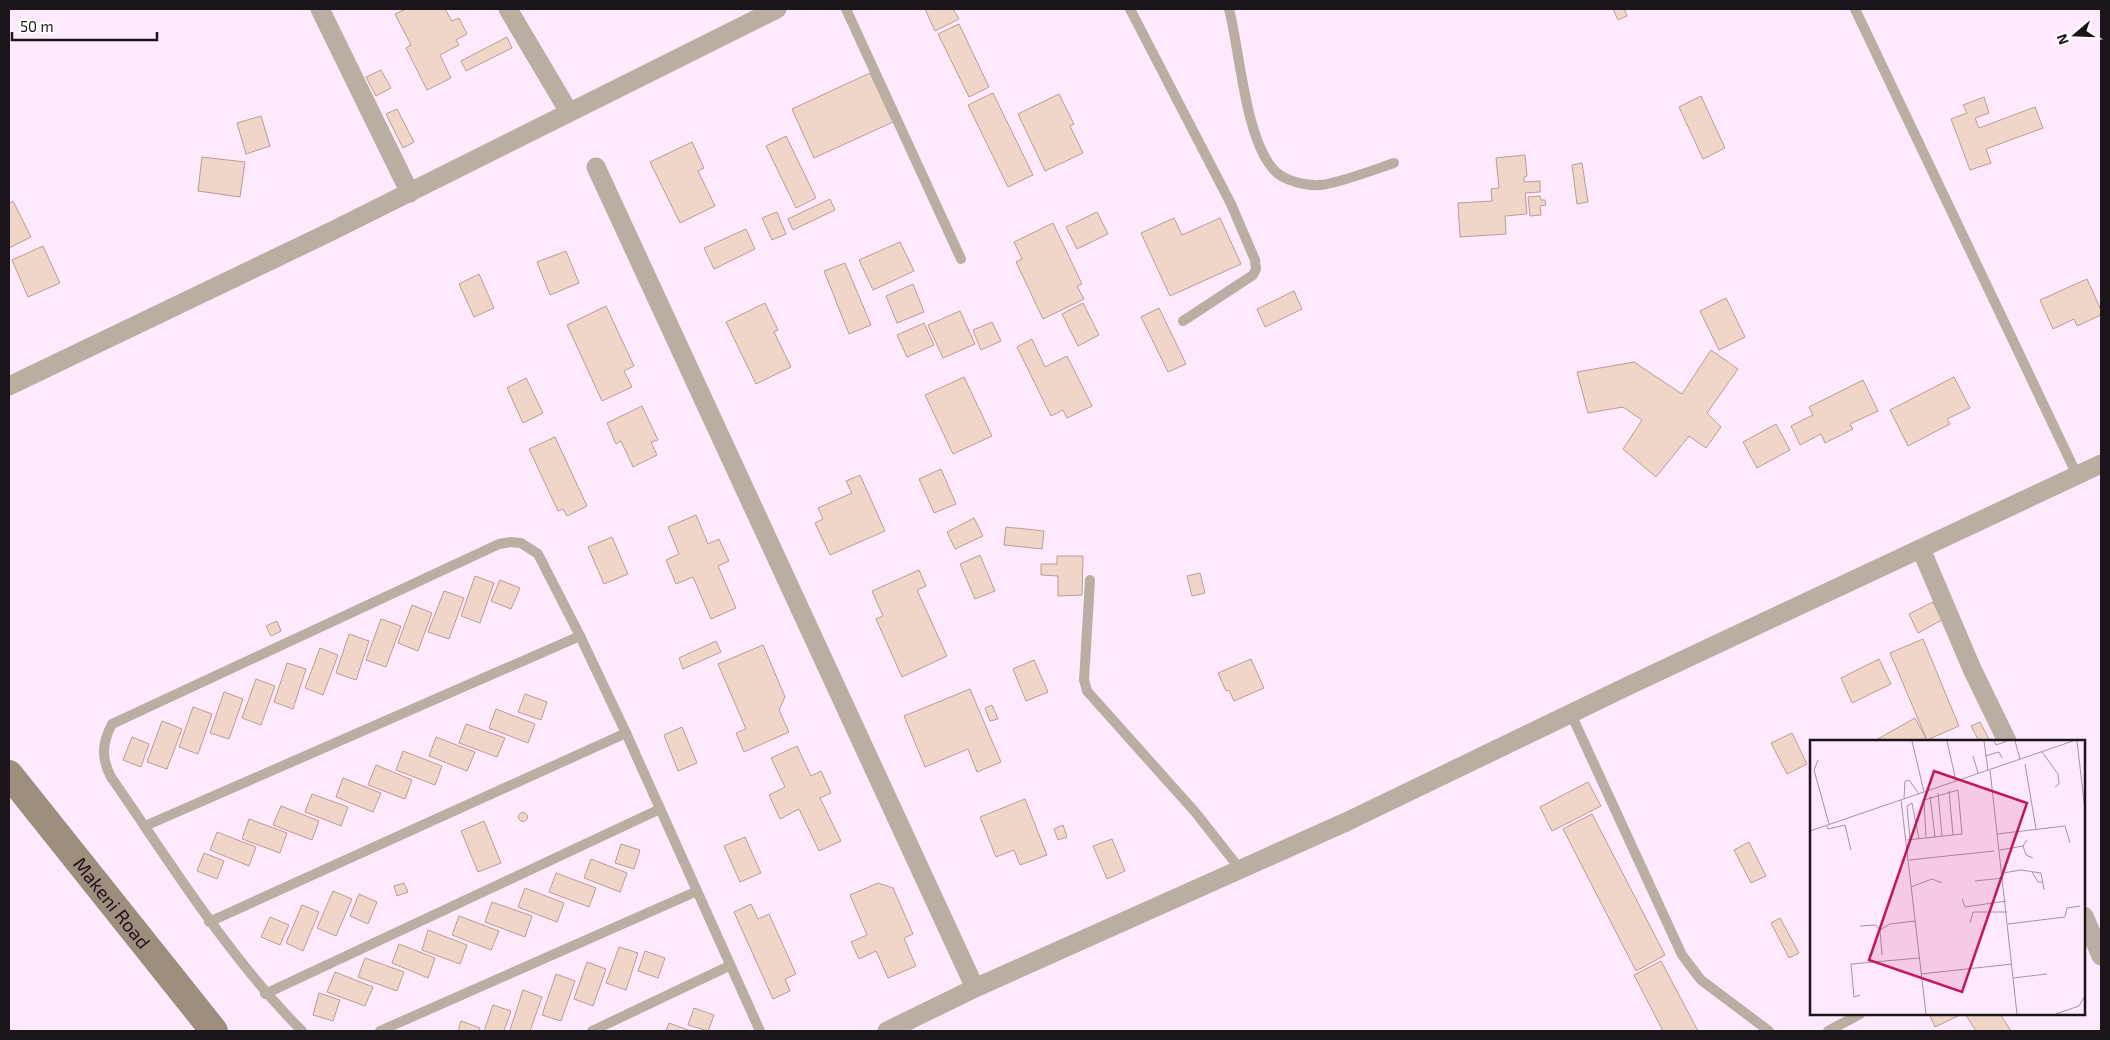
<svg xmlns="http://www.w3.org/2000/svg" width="2110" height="1040" viewBox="0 0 2110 1040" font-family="'Exo 2',sans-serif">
  <rect width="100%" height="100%" fill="#ffe9fd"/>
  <g fill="#f0d5c9" stroke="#b89e93">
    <path d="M406,9h39l7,12 7,-3 8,16 -11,6 3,5 -19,10 11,23 -24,12 -21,-42 5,-3 -16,-31z"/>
    <path d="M925,9h28l6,10 -24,12z"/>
    <path d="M1613,9h11l3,7 -9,4z"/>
    <path d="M959,24l30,63 -20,10 -31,-63z"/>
    <path d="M507,37l5,11 -46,23 -5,-10z"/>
    <path d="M381,70l10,18 -15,8 -10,-19z"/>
    <path d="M870,73l23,49 -79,36 -22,-49z"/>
    <path d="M993,93l40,82 -25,12 -40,-82z"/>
    <path d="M1059,94l15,30 -4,2 13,27 -38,18 -27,-57z"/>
    <path d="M1701,96l24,52 -22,11 -24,-52z"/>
    <path d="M1984,97l5,16 -14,5 4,10 56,-21 8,21 -57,21 5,14 -21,7 -19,-51 16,-6 -4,-8z"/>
    <path d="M397,109l17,33 -11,6 -17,-34z"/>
    <path d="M261,116l9,30 -24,8 -9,-31z"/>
    <path d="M786,136l30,62 -20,10 -30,-62z"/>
    <path d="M692,142l12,26 -6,3 17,35 -35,17 -30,-61z"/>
    <path d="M1525,155l2,21 -3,1v5l16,-1v11l-15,1 2,21 -22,2 1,18 -46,3 -2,-34 34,-2 -1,-12 8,-1 -3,-30z"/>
    <path d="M202,157l43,5 -5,35 -42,-6z"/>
    <path d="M1582,163l6,39 -11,2 -5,-39z"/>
    <path d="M1540,196l1,4h4l1,5 -6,1 1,9 -11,1 -2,-19z"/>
    <path d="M830,199l5,11 -42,20 -5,-11z"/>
    <path d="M13,201l18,36 -22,11v-44z"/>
    <path d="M777,212l9,22 -14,6 -10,-22z"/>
    <path d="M1097,212l11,22 -31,15 -11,-22z"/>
    <path d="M1174,218l8,17 38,-17 21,46 -71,32 -29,-63z"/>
    <path d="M1053,223l29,61 -5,2 7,13 -41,20 -27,-57 6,-3 -8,-17z"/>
    <path d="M746,229l9,20 -41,20 -10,-21z"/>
    <path d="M900,242l14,29 -41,19 -14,-30z"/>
    <path d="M43,246l17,37 -32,14 -16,-37z"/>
    <path d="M566,251l13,32 -29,12 -13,-33z"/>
    <path d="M845,263l26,62 -22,9 -25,-63z"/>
    <path d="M479,274l15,34 -20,9 -15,-33z"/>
    <path d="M2087,279l14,31v5l-24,11 -3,-7 -21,10 -13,-29z"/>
    <path d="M913,284l11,28 -27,11 -11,-27z"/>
    <path d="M1294,291l8,18 -37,18 -8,-18z"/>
    <path d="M1726,298l19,39 -26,13 -19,-39z"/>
    <path d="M765,303l13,27 -4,2 17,35 -35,17 -30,-62z"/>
    <path d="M1083,303l16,32 -21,11 -16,-32z"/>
    <path d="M606,306l28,60 -10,5 8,16 -30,14 -35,-76z"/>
    <path d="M1159,308l27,56 -18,8 -27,-55z"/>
    <path d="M960,311l15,33 -32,14 -15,-33z"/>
    <path d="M992,322l9,19 -20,9 -8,-20z"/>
    <path d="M924,323l10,22 -27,12 -10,-22z"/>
    <path d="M1032,339l13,28 22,-11 25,50 -25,12 -4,-8 -12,6 -34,-69z"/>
    <path d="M1711,350l27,19 -31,44 14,14 -15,21 -17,-12 -33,41 -33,-28 19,-29 -19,-13 -35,6 -11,-41 57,-10 48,32z"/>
    <path d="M964,377l28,59 -39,18 -28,-59z"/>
    <path d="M1954,377l16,31 -23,11 3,5 -42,22 -18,-36z"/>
    <path d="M526,378l17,35 -20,10 -16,-35z"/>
    <path d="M1863,380l15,31 -28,13 3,5 -28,14 -4,-9 -21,11 -9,-19 22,-11 -4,-8z"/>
    <path d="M642,406l16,34 -7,2 6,13 -24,12 -12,-26 -5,3 -9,-21z"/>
    <path d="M1776,424l14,26 -33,18 -14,-26z"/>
    <path d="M555,437l32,69 -20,10 -4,-7 -5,2 -29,-62z"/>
    <path d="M941,469l15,35 -22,9 -15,-34z"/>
    <path d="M860,475l25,56 -55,24 -15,-32 8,-4 -5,-11 34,-15 -6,-12z"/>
    <path d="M696,515l12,29 11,-5 10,22 -11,5 18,42 -25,11 -18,-42 -17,7 -10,-24 13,-6 -11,-27z"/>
    <path d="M974,518l9,18 -28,13 -8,-17z"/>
    <path d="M1006,527l38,4 -2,18 -38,-4z"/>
    <path d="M612,537l16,37 -24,10 -16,-37z"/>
    <path d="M980,555l15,36 -20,8 -15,-35z"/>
    <path d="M1057,556h26l-1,39 -24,1v-20l-17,-1v-11h16z"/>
    <path d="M919,570l7,16 -9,4 30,66 -45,21 -26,-58 7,-3 -11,-25z"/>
    <path d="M1200,573l5,20 -13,3 -5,-20z"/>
    <path d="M475,576l19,7 -14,40 -19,-7z"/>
    <path d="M500,580l20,8 -9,21 -20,-8z"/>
    <path d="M444,591l20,7 -15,41 -21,-7z"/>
    <path d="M1933,602l9,18 -24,13 -9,-19z"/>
    <path d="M412,605l20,8 -14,38 -20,-8z"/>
    <path d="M381,619l20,7 -15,41 -20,-7z"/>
    <path d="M277,621l4,10 -10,5 -5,-10z"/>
    <path d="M349,634l20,7 -13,39 -20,-7z"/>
    <path d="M1923,639l36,87 -32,14 -37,-87z"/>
    <path d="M716,641l5,11 -38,17 -4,-11z"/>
    <path d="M763,645l22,52 -6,13 10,22 -45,20 -8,-19 10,-4 -28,-65z"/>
    <path d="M320,648l18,7 -15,40 -18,-7z"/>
    <path d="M1251,659l13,29 -30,13 -5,-11 -3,1 -8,-18z"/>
    <path d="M1879,659l12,25 -39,19 -11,-25z"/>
    <path d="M1034,660l14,32 -22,9 -13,-32z"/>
    <path d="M287,663l19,6 -13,40 -19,-7z"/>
    <path d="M256,679l19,7 -14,39 -19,-7z"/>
    <path d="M970,689l31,73 -24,10 -9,-23 -43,18 -21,-51z"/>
    <path d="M224,692l19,7 -14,40 -19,-6z"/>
    <path d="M525,694l22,8 -6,18 -23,-8z"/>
    <path d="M992,705l6,14 -8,2 -5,-13z"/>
    <path d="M193,707l19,7 -14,40 -19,-7z"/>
    <path d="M496,709l39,15 -7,19 -39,-15z"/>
    <path d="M1915,718l12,22 -51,1v-1z"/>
    <path d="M162,721l20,8 -15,40 -20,-7z"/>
    <path d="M1980,722l10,19h-11l-8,-15z"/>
    <path d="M466,724l39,14 -8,19 -38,-14z"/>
    <path d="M682,727l15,36 -19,8 -14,-36z"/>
    <path d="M1792,733l15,31 -20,10 -16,-31z"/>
    <path d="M132,737l17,7 -8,23 -18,-7z"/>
    <path d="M436,737l39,15 -8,19 -38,-15z"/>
    <path d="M797,746l14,30 10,-5 10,22 -11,5 21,43 -22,10 -20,-42 -19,10 -11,-24 16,-8 -14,-29z"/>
    <path d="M403,751l39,15 -7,19 -39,-15z"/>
    <path d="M376,765l36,15 -7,19 -37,-14z"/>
    <path d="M343,778l38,15 -8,19 -37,-15z"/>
    <path d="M1588,782l13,24 -49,25 -12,-24z"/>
    <path d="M312,794l36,13 -7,19 -36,-14z"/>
    <path d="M1025,799l22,56 -27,10 -6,-15 -18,7 -16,-40z"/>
    <path d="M281,806l38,15 -7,19 -39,-15z"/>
    <circle cx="523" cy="817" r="4.5"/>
    <path d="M1592,814l73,141 -29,16 -73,-142z"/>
    <path d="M249,819l38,14 -7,20 -38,-14z"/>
    <path d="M484,821l17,42 -23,9 -17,-41z"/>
    <path d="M1063,825l4,12 -9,3 -4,-11z"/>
    <path d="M217,832l39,15 -7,19 -39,-16z"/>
    <path d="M745,837l16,36 -21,9 -16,-36z"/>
    <path d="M1112,839l13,32 -18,8 -14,-33z"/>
    <path d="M1749,842l17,34 -15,7 -17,-33z"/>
    <path d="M621,844l19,6 -6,19 -19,-6z"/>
    <path d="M204,853l20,8 -7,18 -20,-8z"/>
    <path d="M591,859l36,14 -7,19 -36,-14z"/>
    <path d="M556,873l40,15 -7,19 -40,-15z"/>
    <path d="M404,883l4,9 -11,4 -3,-10z"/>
    <path d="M878,883l15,5 20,46 -9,4 12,28 -28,12 -12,-27 -17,8 -8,-17 16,-7 -17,-40z"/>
    <path d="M525,888l39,15 -7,19 -39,-15z"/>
    <path d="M333,891l19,8 -16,37 -19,-8z"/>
    <path d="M359,894l18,8 -9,22 -18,-8z"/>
    <path d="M492,902l40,14 -7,21 -40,-15z"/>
    <path d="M751,904l7,15 11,-5 27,60 -11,5 5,12 -17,8 -39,-87z"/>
    <path d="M302,905l17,7 -16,39 -17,-8z"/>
    <path d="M459,916l40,15 -8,19 -39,-15z"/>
    <path d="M270,917l19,8 -9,20 -19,-8z"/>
    <path d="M1780,918l19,35 -10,5 -18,-35z"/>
    <path d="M428,930l39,15 -7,19 -38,-14z"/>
    <path d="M399,944l36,14 -7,20 -36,-15z"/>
    <path d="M619,947l19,6 -12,37 -20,-7z"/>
    <path d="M645,951l20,7 -7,20 -20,-7z"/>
    <path d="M365,958l39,14 -7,19 -39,-14z"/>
    <path d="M1661,961l37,70h-35l-29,-56z"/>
    <path d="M587,962l19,7 -13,37 -19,-7z"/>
    <path d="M335,972l38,15 -8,19 -38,-14z"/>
    <path d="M556,974l19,7 -14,40 -19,-6z"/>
    <path d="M523,990l19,7 -12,34h-16l-4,-1z"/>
    <path d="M319,993l21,7 -7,21 -20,-6z"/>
    <path d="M493,1005l18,6 -7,20h-20z"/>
    <path d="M694,1008l20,7 -6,16 -20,-6z"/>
    <path d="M1929,1014h33l-27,13z"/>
    <path d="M1969,1014h31l11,17h-35l-10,-16z"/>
    <path d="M461,1021l19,7 -1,3h-21z"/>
    <path d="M669,1023l22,8h-25z"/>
  </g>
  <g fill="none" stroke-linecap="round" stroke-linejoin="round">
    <g stroke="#baaea3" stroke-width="10">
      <path d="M846,9l115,250"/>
      <path d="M1130,9l101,195 24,56 1,9 -3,6 -70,46"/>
      <path d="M1229,9c11,42 16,130 45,161 10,11 32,16 46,15 17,-1 56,-16 74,-22"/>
      <path d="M1855,9l222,466"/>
      <path d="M1090,580l-6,100 3,11 109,122 44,56"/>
      <path d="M1571,714l111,241 19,25 68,51"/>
      <path d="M145,826l435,-190"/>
      <path d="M209,922l417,-189"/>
      <path d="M265,994l395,-185"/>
      <path d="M302,1031c-75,-76 -130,-166 -191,-254 -10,-19 -9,-34 1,-53l387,-180 12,-2 10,1 17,11 42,82 46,97 134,298"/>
      <path d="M380,1031l315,-139"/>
      <path d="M592,1031l137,-65"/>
      <path d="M1828,1031l32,-17"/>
    </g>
    <g stroke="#baaea3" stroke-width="19">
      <path d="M320,9l90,184"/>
      <path d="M508,9l61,103"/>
      <path d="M596,167l379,821"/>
      <path d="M9,386l323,-155 445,-222"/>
      <path d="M1921,549l51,120 35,72"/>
      <path d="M2084,916l17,40"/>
      <path d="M887,1031l88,-43 371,-166 284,-137 471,-221"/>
    </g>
    <path stroke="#9f8e7e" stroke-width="28" id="s1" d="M9,774l205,257"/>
  </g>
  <g text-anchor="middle" stroke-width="5" stroke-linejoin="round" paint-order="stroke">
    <g font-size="19" fill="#1b141b" stroke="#fff">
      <text dy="7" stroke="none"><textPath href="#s1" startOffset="165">Makeni Road</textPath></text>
    </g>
  </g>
  <g transform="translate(1810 740)">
    <rect width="275" height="275" fill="#ffe9fd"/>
    <path fill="none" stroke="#a494a3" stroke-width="1" d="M102,1l12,51M137,1l9,40M174,1l4,29M184,1l2,4 11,-4M205,1l5,18M267,1l8,69M232,12l16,22 1,10 -4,3M163,16l5,17M175,16l14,-4 3,6M8,20l-4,10 15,54M215,24l11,65M180,30l27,244M139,51l4,44M128,53l4,43M120,56l5,41M94,58l1,-17 4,-1 10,14M91,60l25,214M17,86l1,3 17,-4 6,25M0,91l263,-90M187,94l68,-8 5,17M100,99l-3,-33 5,-3 7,36M97,100l46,-5 9,-1 -4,-44 -34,10 2,38M213,106l3,9 7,3M190,110l23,-4 4,-6M99,120l85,-9M222,132l6,10h5M193,133l18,-3 20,3 3,17M165,141l28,-3M101,147l21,-8 10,4M152,159l3,8 41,-6M160,183l3,-11h34M198,184l57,-7 2,-9 13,-2M50,186l16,-1 4,5M72,215l-2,-25 10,-6 25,-3M111,234l91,-10M203,238l34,-4M50,255l-6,2 -3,-33 68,-6M246,274l23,-8 6,-10"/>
    <path fill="#c2185b" fill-opacity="0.15" stroke="#c2185b" stroke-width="2.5" d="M124,31l93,32 -65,189 -93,-32z"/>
    <rect width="275" height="275" fill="none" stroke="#1b141b" stroke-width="2.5"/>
  </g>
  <rect width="2110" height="1040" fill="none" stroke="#1b141b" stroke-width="20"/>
  <g transform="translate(2075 35) rotate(251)" stroke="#ffffff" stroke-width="4" paint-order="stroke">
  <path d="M0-4L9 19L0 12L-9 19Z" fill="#1b141b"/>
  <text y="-8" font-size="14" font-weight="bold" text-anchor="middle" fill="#1b141b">N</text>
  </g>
  <path d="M12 32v8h145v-8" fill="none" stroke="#1b141b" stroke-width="2.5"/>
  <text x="20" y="32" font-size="15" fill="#1b141b" stroke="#ffffff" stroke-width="4" paint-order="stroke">50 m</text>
</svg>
